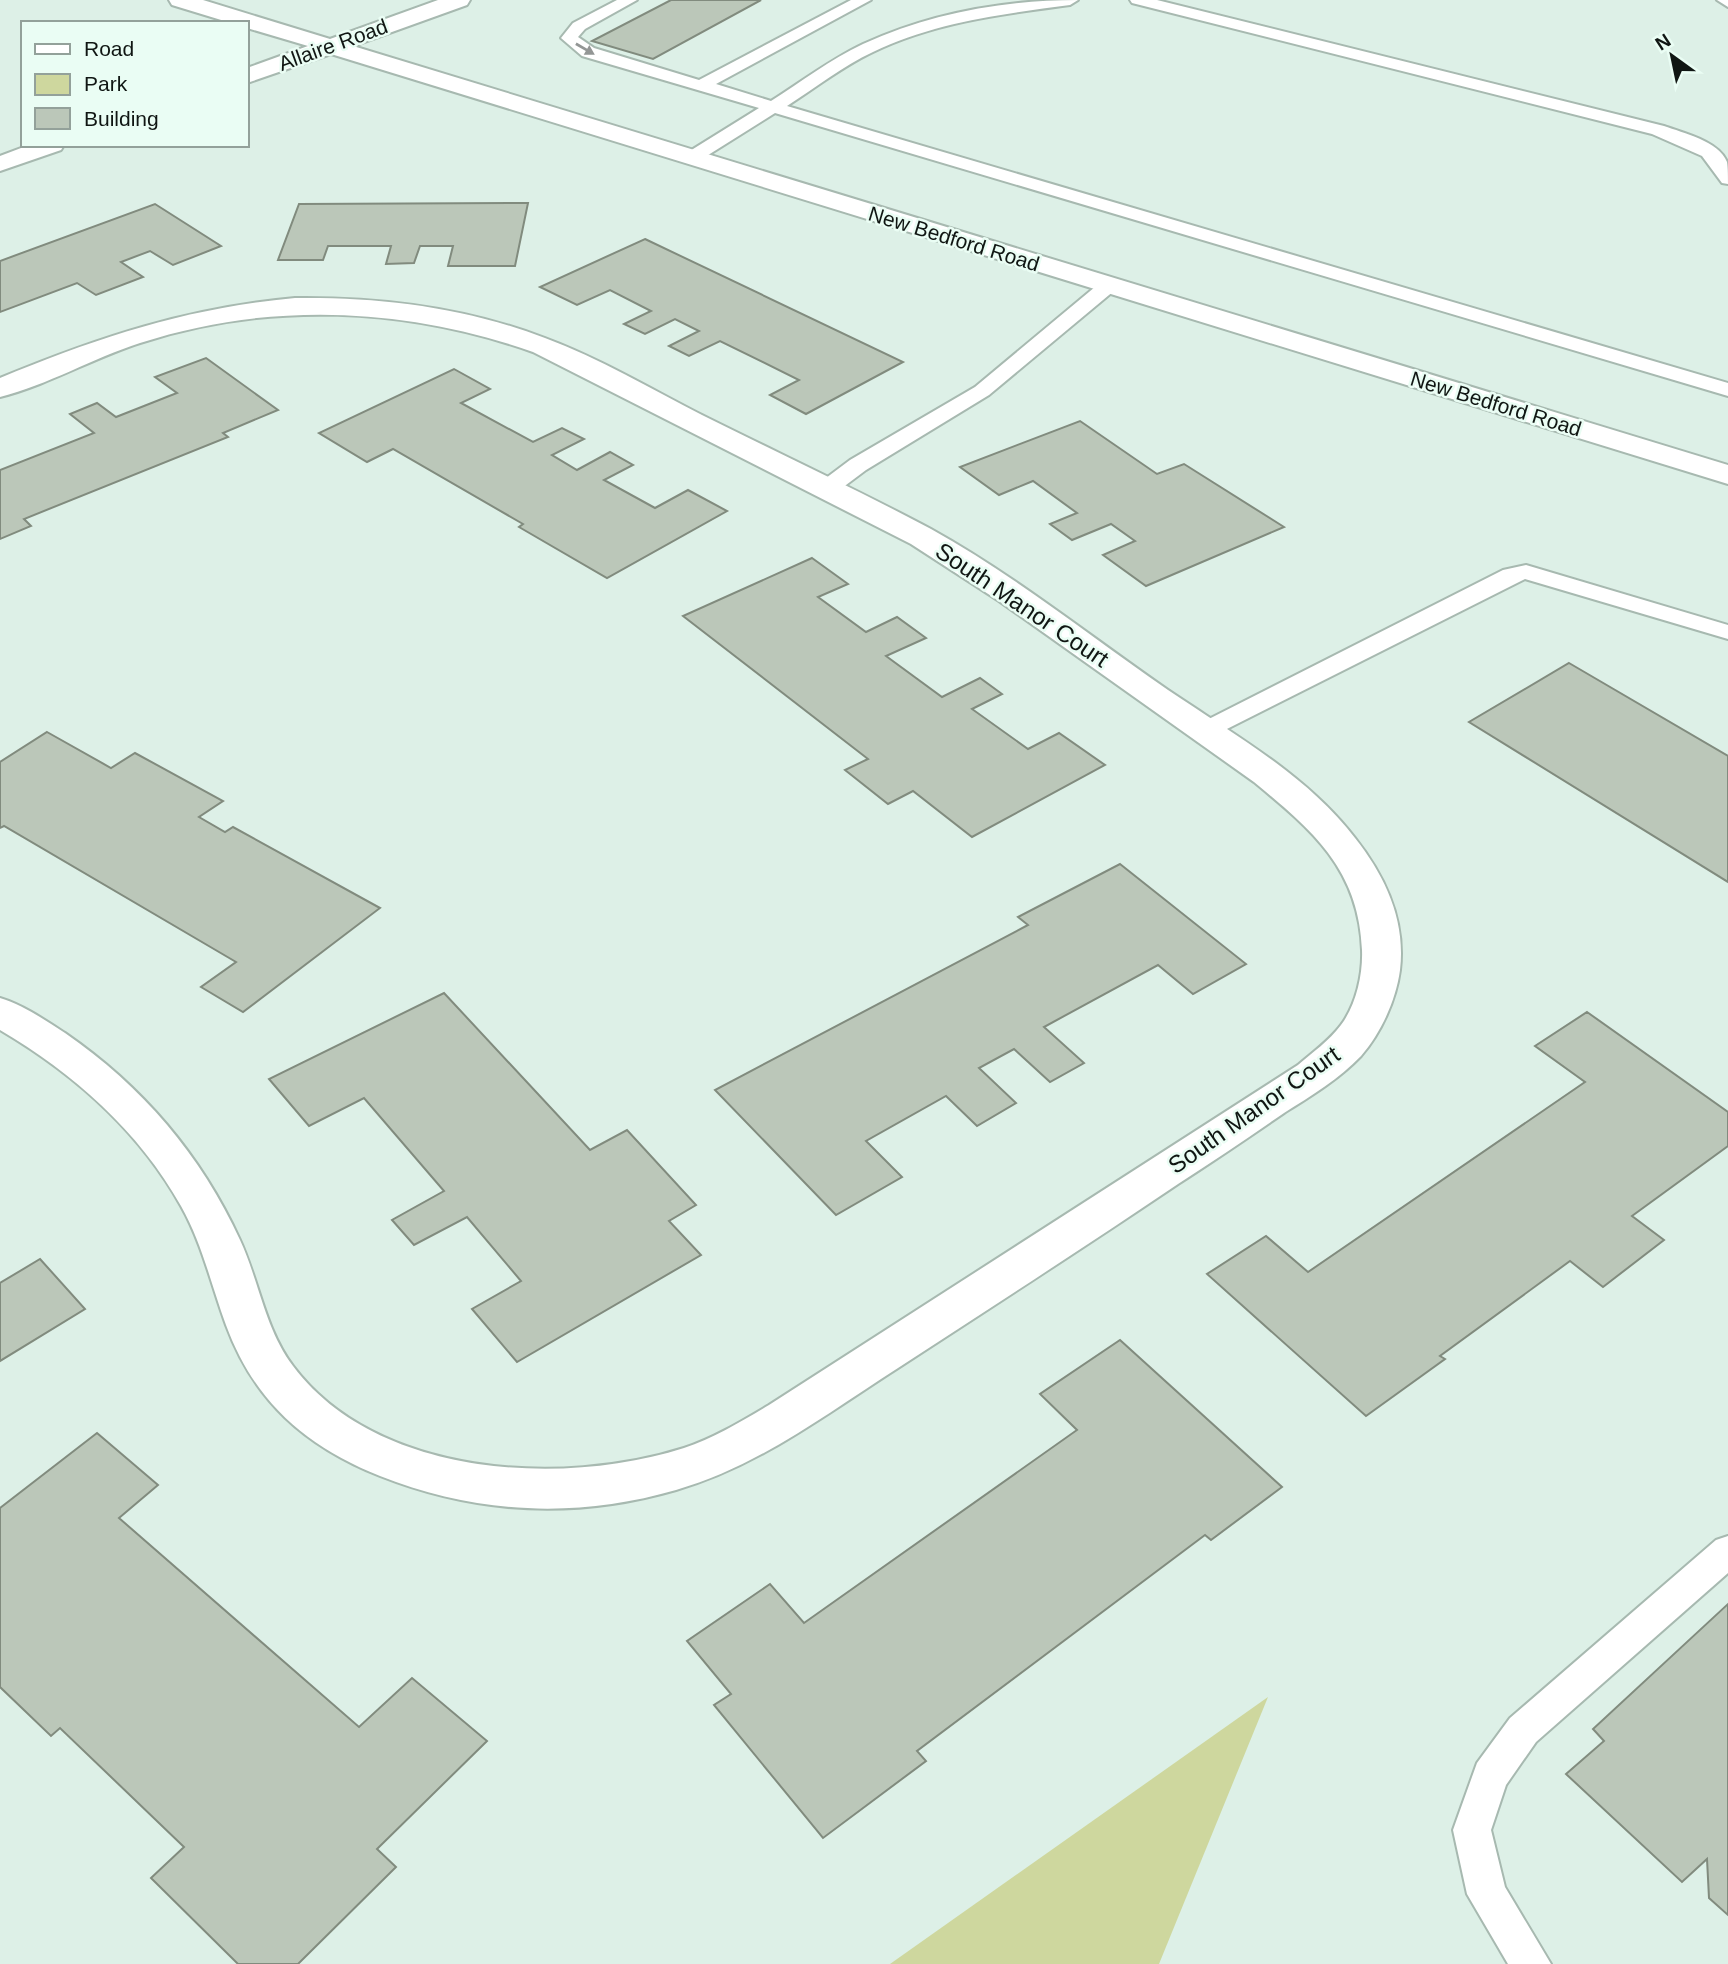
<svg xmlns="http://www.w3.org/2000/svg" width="1728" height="1964" viewBox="0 0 1728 1964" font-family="Helvetica,sans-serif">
  <rect width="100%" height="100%" fill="#ddf0e7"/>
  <path fill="#ced79e" d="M1268,1697l-109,267h-269z"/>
  <g fill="#bbc7b9" stroke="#818b7e" stroke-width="2">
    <path d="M671,0h90l-108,59 -61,-18z"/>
    <path d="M528,203l-13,63h-67l5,-20h-33l-6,17 -28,1 5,-18h-63l-5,14h-45l21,-56z"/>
    <path d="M155,204l66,42 -48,19 -23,-14 -29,11 22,15 -47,18 -19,-12 -77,29v-51z"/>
    <path d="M645,239l258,123 -97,52 -36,-19 29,-15 -79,-39 -31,15 -20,-10 30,-15 -24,-12 -30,15 -21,-10 27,-13 -41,-21 -33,15 -37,-18z"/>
    <path d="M206,358l72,52 -55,23 5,4 -204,82 7,7 -31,13v-69l94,-37 -24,-19 27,-11 19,14 61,-24 -22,-16z"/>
    <path d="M454,369l36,20 -29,14 72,39 29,-14 22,11 -32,16 25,15 33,-18 23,13 -29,15 51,28 33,-18 39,21 -120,67 -88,-51 4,-3 -130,-75 -26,13 -48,-29z"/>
    <path d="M1080,421l77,53 27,-10 100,63 -138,59 -43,-31 32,-14 -24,-17 -39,16 -22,-16 27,-11 -44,-32 -34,14 -39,-28z"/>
    <path d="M812,558l36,26 -30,13 48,35 31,-15 29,21 -40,18 56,41 38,-19 22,16 -30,15 56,40 31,-16 46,32 -133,72 -59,-46 -25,13 -43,-34 23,-11 -185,-143z"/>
    <path d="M1569,663l159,93v126l-259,-160z"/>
    <path d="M47,732l64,36 24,-15 88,48 -24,16 26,15 8,-5 147,81 -137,104 -42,-25 35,-25 -232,-136 -4,2v-66z"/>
    <path d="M1120,864l126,100 -53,30 -35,-29 -114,62 40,36 -34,19 -36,-33 -35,19 37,35 -39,23 -31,-30 -80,45 36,36 -66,38 -121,-125 313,-165 -10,-8z"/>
    <path d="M444,993l146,157 37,-20 69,75 -27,16 32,34 -184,107 -45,-53 49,-28 -54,-64 -53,28 -22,-25 52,-29 -80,-93 -55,28 -40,-47z"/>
    <path d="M1587,1012l141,100v34l-96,70 32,24 -61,47 -33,-26 -130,95 5,3 -79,57 -159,-142 59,-38 42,36 277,-190 -50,-36z"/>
    <path d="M40,1259l45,50 -85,52v-78z"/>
    <path d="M1120,1340l162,147 -71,53 -6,-5 -288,216 9,10 -103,77 -109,-133 17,-11 -44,-53 83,-57 34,39 273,-193 -37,-36z"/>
    <path d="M97,1433l61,52 -39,33 240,209 53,-49 75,63 -110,108 19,18 -98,97h-60l-87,-86 33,-31 -124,-119 -9,8 -51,-49v-179z"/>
    <path d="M1728,1604v311l-19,-17 -2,-39 -25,23 -116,-108 38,-33 -11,-12z"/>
  </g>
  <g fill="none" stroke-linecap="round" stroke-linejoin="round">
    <g stroke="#a7b9b0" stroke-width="4">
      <g id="lane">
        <path d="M617,0h20l-52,29 -7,8 16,11 105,32 152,-80h20l-155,84 55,17c30,-19 60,-42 92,-57 68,-31 141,-44 215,-44l-8,5c-67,9 -135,17 -197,47 -30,14 -58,36 -86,54l941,277v13l-953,-283 -78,49h-12l-3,-4 3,-4 74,-46 -177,-52 -21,-18 12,-15z"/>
        <path d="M1130,0h27l507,126c19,7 55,15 63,36 1,6 1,16 1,22l-6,-1 -20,-27 -50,-22 -520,-131z"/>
        <path d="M1717,0h11v7z"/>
        <path d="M1108,280l7,2 3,4 -3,4 -126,105 -123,75 -32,24h-16l-3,-5 3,-5 32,-24 125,-73 126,-105z"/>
        <path d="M1526,565l202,60v14l-203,-60 -312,157h-18l-3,-5 3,-5 308,-156z"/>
        <path d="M1728,1536v37l-192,169 -30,43 -15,45 14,57 46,77h-43l-41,-70 -14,-64 24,-67 33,-45 206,-178z"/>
      </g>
    </g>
    <g stroke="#a7b9b0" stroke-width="4">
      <path id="street" d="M295,298c86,-1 169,9 250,40 54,20 106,51 157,77 76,38 154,74 229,114 83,46 159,107 237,161 65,44 139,85 187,148 30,38 51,82 45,132 -4,30 -19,63 -39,86 -22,23 -50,40 -77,57 -35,24 -70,48 -106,71 -92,62 -186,123 -280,184 -72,46 -139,98 -222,122 -100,29 -200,24 -296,-14 -75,-30 -126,-75 -154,-151 -15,-41 -24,-82 -45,-119 -42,-75 -108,-133 -181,-176v-32c23,7 45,22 65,35 77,53 136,122 175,207 19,41 25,89 53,126 83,111 269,121 391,82 30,-10 58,-27 85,-43l529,-340c15,-13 31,-24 43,-40 15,-20 22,-50 21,-75 -3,-81 -50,-120 -108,-168l-255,-181 -88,-57 -378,-192c-128,-45 -263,-51 -393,-9 -47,15 -92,42 -140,54v-19c99,-41 187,-70 295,-80z"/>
    </g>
    <g stroke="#a7b9b0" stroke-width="4">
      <g id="secondary">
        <path d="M169,0h34l127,39 108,-39h32l-3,5 -114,41 1375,419v19l-1397,-430 -84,29v-15l61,-22 -61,-18v-5h-16l-59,-18z"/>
        <path d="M29,145h35l-3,5 -61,21v-15z"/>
      </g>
    </g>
    <use href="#lane" fill="#fff" fill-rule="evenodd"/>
    <use href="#street" fill="#fff" fill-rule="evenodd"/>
    <use href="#secondary" fill="#fff" fill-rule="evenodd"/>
  </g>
  <defs><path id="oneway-solid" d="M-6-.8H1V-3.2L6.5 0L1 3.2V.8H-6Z" transform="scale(1.75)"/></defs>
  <use fill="#939695" href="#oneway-solid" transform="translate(585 49) rotate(30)"/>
  <g text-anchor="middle" stroke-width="5" stroke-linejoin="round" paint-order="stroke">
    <g font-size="21" fill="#101613" stroke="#eafdf4">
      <text transform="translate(333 45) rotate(-20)" y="7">Allaire Road</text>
      <text transform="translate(954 239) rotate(17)" y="7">New Bedford Road</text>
      <text transform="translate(1496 404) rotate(17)" y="7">New Bedford Road</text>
    </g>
    <g font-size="24" fill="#101613" stroke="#eafdf4">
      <text transform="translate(1022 605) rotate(34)" y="8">South Manor Court</text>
      <text transform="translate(1254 1110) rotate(-35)" y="8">South Manor Court</text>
    </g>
  </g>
  <rect x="21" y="21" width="228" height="126" fill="#eafdf4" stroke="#93a19a" stroke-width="2"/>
  <rect x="35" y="44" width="35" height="10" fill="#ffffff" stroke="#93a19a" stroke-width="2"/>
  <text x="84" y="56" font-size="21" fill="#101613">Road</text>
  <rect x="35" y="74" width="35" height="21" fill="#ced79e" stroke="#93a19a" stroke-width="2"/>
  <text x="84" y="91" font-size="21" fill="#101613">Park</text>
  <rect x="35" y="108" width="35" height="21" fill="#bbc7b9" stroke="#93a19a" stroke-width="2"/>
  <text x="84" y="126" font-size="21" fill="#101613">Building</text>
  <g transform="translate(1672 56) rotate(327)" stroke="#eafdf4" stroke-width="5" paint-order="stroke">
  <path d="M0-5L12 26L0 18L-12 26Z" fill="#101613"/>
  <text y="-10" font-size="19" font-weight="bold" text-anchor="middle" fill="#101613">N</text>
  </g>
</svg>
